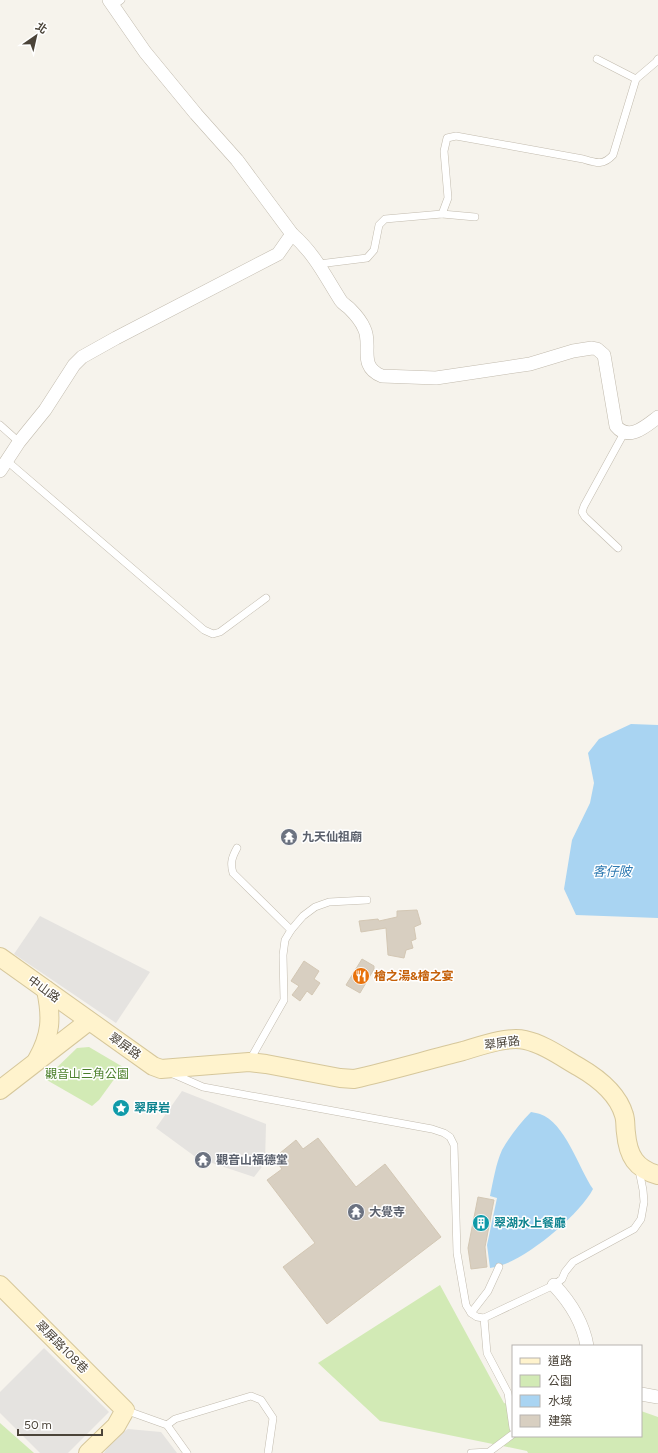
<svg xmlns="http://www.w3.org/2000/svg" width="658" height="1453" viewBox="0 0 658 1453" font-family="Figtree,'Noto Sans TC',sans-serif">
  <rect width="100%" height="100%" fill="#f6f3ec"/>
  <g fill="#d2eab5">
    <path d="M89,1047l34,20 -24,33 -7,6 -47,-27 32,-31z"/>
    <path d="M440,1285l64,118 9,3v30h128v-25l17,6v36h-130l-1,-2 -147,-30 -62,-58z"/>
    <path d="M0,1423l34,30h-34z"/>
  </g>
  <g fill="#e5e3e0">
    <path d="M40,916l110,56 -34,51 -102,-69z"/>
    <path d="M182,1091l84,33 -1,39 -11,14 -57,-19 -41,-30z"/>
    <path d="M44,1348l65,64 -41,41h-28l-40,-40v-21z"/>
    <path d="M128,1429l33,3 16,21h-73l11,-16z"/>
  </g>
  <g fill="#a9d4f2">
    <path d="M631,724l27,1v193l-82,-3 -12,-26 8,-49 18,-37 4,-20 -6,-30 11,-14z"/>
    <path d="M531,1112c3,1 7,1 9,2 25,8 39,55 53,75 -13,25 -61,65 -88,75 -5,2 -10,3 -15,4l-3,-23 10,-47 -7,-2c3,-14 6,-33 12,-46 8,-14 18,-27 29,-38z"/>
  </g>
  <g fill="#d8cfc1" stroke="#d3c7b4">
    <path d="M417,910l4,14 -7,3 2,12 -5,2 2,7 -7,2 -2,8 -16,-3 -2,-27 -25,4 -2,-11 19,-2 1,2 18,-4v-6z"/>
    <path d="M362,959l12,7v3l-14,24 -14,-8z"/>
    <path d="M304,961l15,10 -5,8 6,4 -8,12 -5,-4 -7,10 -8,-6 7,-9 -8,-5z"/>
    <path d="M318,1138l38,49 29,-23 56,73 -114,87 -44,-57 32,-24 -48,-63 15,-11 -8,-11 22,-18 7,9z"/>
    <path d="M478,1197l16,3 -9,47 2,20 -16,2 -3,-21z"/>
  </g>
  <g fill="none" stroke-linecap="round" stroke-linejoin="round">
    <g stroke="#c2bbae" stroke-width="8">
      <g id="lane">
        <path d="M113,6l8,-6"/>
        <path d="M597,59l39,20"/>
        <path d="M442,214l33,3"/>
        <path d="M319,264l48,-6 7,-8 5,-25 6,-6 57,-5 6,-16 -4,-47 3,-13 9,-2 127,23c13,4 20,7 30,-4l23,-76 20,-17 2,-3"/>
        <path d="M0,425l19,17"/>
        <path d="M7,461l197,169 9,4 7,-2 46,-34"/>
        <path d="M618,548l-33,-31 -3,-5 2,-6 40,-73"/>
        <path d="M237,848c-5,9 -7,15 -4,25l58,57"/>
        <path d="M250,1060l34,-60 -1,-45 2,-15 6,-10 12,-14 12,-9 14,-5 38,-2"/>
        <path d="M171,1073l32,14 229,42 12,4 6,4 4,8 3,108 9,52 5,8 6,4 7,1 70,-33 8,-6 3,-7 8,-10 61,-33 7,-10 3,-17 -1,-12 -4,-20"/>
        <path d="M471,1313l17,-22 11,-24"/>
        <path d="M484,1318l3,35 21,40 5,35"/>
        <path d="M125,1410l42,15 20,28"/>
        <path d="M167,1425l8,-6 76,-23 10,4 12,18 -5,35"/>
        <path d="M471,1453l18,-1 24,-18"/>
      </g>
    </g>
    <g stroke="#c2bbae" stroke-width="14">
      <g id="street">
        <path d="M109,0l36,52 51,62 41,46 55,74c23,20 33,42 49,67 2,3 6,5 9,8 5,5 11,12 14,19 9,17 -7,38 18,48l54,2 94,-14 43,-13 19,-3 5,1 7,6 12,71c13,16 30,0 42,-9"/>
        <path d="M0,471l19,-29 26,-32 29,-45 8,-8 34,-19 162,-84 14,-20"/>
        <path d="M554,1285c16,17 29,37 33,61"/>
        <path d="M641,1394l17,3"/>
      </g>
    </g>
    <g stroke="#d6c79b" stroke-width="20">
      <g id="secondary">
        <path d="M0,957l153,109 8,3 88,-7 17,2 74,14 14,1c36,-8 73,-19 109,-28 17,-5 44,-15 62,-11 19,4 38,18 54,27 19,11 39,27 45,48 2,6 1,13 2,18 2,23 10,36 32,42"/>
        <path d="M37,1060c14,-25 15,-42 9,-70"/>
        <path d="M0,1090l89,-69"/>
        <path d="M0,1285l125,125 -9,16 -28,27"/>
      </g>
    </g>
    <use href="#lane" stroke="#fff" stroke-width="7"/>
    <use href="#street" stroke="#fff" stroke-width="13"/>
    <use href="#secondary" stroke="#fff3cd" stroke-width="18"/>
  </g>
  <defs>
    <g id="temple-disc" transform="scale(0.9)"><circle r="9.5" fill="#6b7280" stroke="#fff"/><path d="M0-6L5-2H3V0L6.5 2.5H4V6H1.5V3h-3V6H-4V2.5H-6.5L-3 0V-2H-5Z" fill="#fff"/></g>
    <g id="restaurant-disc" transform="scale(0.9)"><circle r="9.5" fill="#e8710a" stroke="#fff"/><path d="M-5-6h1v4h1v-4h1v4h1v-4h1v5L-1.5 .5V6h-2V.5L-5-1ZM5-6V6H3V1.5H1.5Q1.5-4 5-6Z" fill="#fff"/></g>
    <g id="sight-disc" transform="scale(0.9)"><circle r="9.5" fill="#0f9aa8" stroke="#fff"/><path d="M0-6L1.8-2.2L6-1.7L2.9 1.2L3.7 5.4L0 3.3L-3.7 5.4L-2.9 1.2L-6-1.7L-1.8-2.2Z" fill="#fff"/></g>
    <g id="building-disc" transform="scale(0.9)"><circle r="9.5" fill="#0f9aa8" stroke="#fff"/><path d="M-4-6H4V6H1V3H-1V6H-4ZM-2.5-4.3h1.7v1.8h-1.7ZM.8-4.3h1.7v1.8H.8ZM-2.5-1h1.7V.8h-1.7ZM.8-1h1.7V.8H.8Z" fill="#fff"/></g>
  </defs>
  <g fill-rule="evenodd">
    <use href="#temple-disc" x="289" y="837"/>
    <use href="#restaurant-disc" x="361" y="976"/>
    <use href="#sight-disc" x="121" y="1108"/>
    <use href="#temple-disc" x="203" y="1160"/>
    <use href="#temple-disc" x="356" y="1212"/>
    <use href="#building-disc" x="481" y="1223"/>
  </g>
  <g text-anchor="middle" stroke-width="3" stroke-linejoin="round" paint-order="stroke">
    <g font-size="12" font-weight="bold" fill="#5b616d" stroke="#fff" text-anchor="start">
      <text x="302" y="841">九天仙祖廟</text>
      <text x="216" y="1164">觀音山福德堂</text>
      <text x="369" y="1216">大覺寺</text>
    </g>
    <g font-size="12" font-weight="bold" fill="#c56008" stroke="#fff" text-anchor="start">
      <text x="374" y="980">檜之湯&amp;檜之宴</text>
    </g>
    <g font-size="12" fill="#4b4439" stroke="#fff">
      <text transform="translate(44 989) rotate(36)" y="4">中山路</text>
      <text transform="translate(502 1043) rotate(-8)" y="4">翠屏路</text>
      <text transform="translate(125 1046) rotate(35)" y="4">翠屏路</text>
      <text transform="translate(62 1347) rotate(45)" y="4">翠屏路108巷</text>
    </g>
    <g font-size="12" fill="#4a7f2a" stroke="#fff">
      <text x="87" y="1078">觀音山三角公園</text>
    </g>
    <g font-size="12" font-weight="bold" fill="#0d838f" stroke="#fff" text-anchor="start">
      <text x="134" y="1112">翠屏岩</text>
      <text x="494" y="1227">翠湖水上餐廳</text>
    </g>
    <g font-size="13" font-style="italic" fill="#2e7ab2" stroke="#fff">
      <text x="612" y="876">客仔陂</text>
    </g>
  </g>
  <rect x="512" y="1345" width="130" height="92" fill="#ffffff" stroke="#b7b4b0"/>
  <rect x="520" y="1358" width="20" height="6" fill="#fff3cd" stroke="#b7b4b0"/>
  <text x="548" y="1365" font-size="12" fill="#4b4439">道路</text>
  <rect x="520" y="1375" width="20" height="12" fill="#d2eab5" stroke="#b7b4b0"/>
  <text x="548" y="1385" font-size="12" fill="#4b4439">公園</text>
  <rect x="520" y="1395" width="20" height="12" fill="#a9d4f2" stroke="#b7b4b0"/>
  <text x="548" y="1405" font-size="12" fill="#4b4439">水域</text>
  <rect x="520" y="1415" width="20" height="12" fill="#d8cfc1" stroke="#b7b4b0"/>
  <text x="548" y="1425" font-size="12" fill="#4b4439">建築</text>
  <g transform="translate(36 36) rotate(34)" stroke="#ffffff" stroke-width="3" paint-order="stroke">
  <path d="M0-3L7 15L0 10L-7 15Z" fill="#4b4439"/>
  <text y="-6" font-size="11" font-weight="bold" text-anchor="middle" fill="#4b4439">北</text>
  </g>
  <path d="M18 1429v6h84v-6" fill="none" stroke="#4b4439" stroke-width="2"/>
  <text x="24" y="1429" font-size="12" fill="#4b4439" stroke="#ffffff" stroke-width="3" paint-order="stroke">50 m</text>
</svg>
